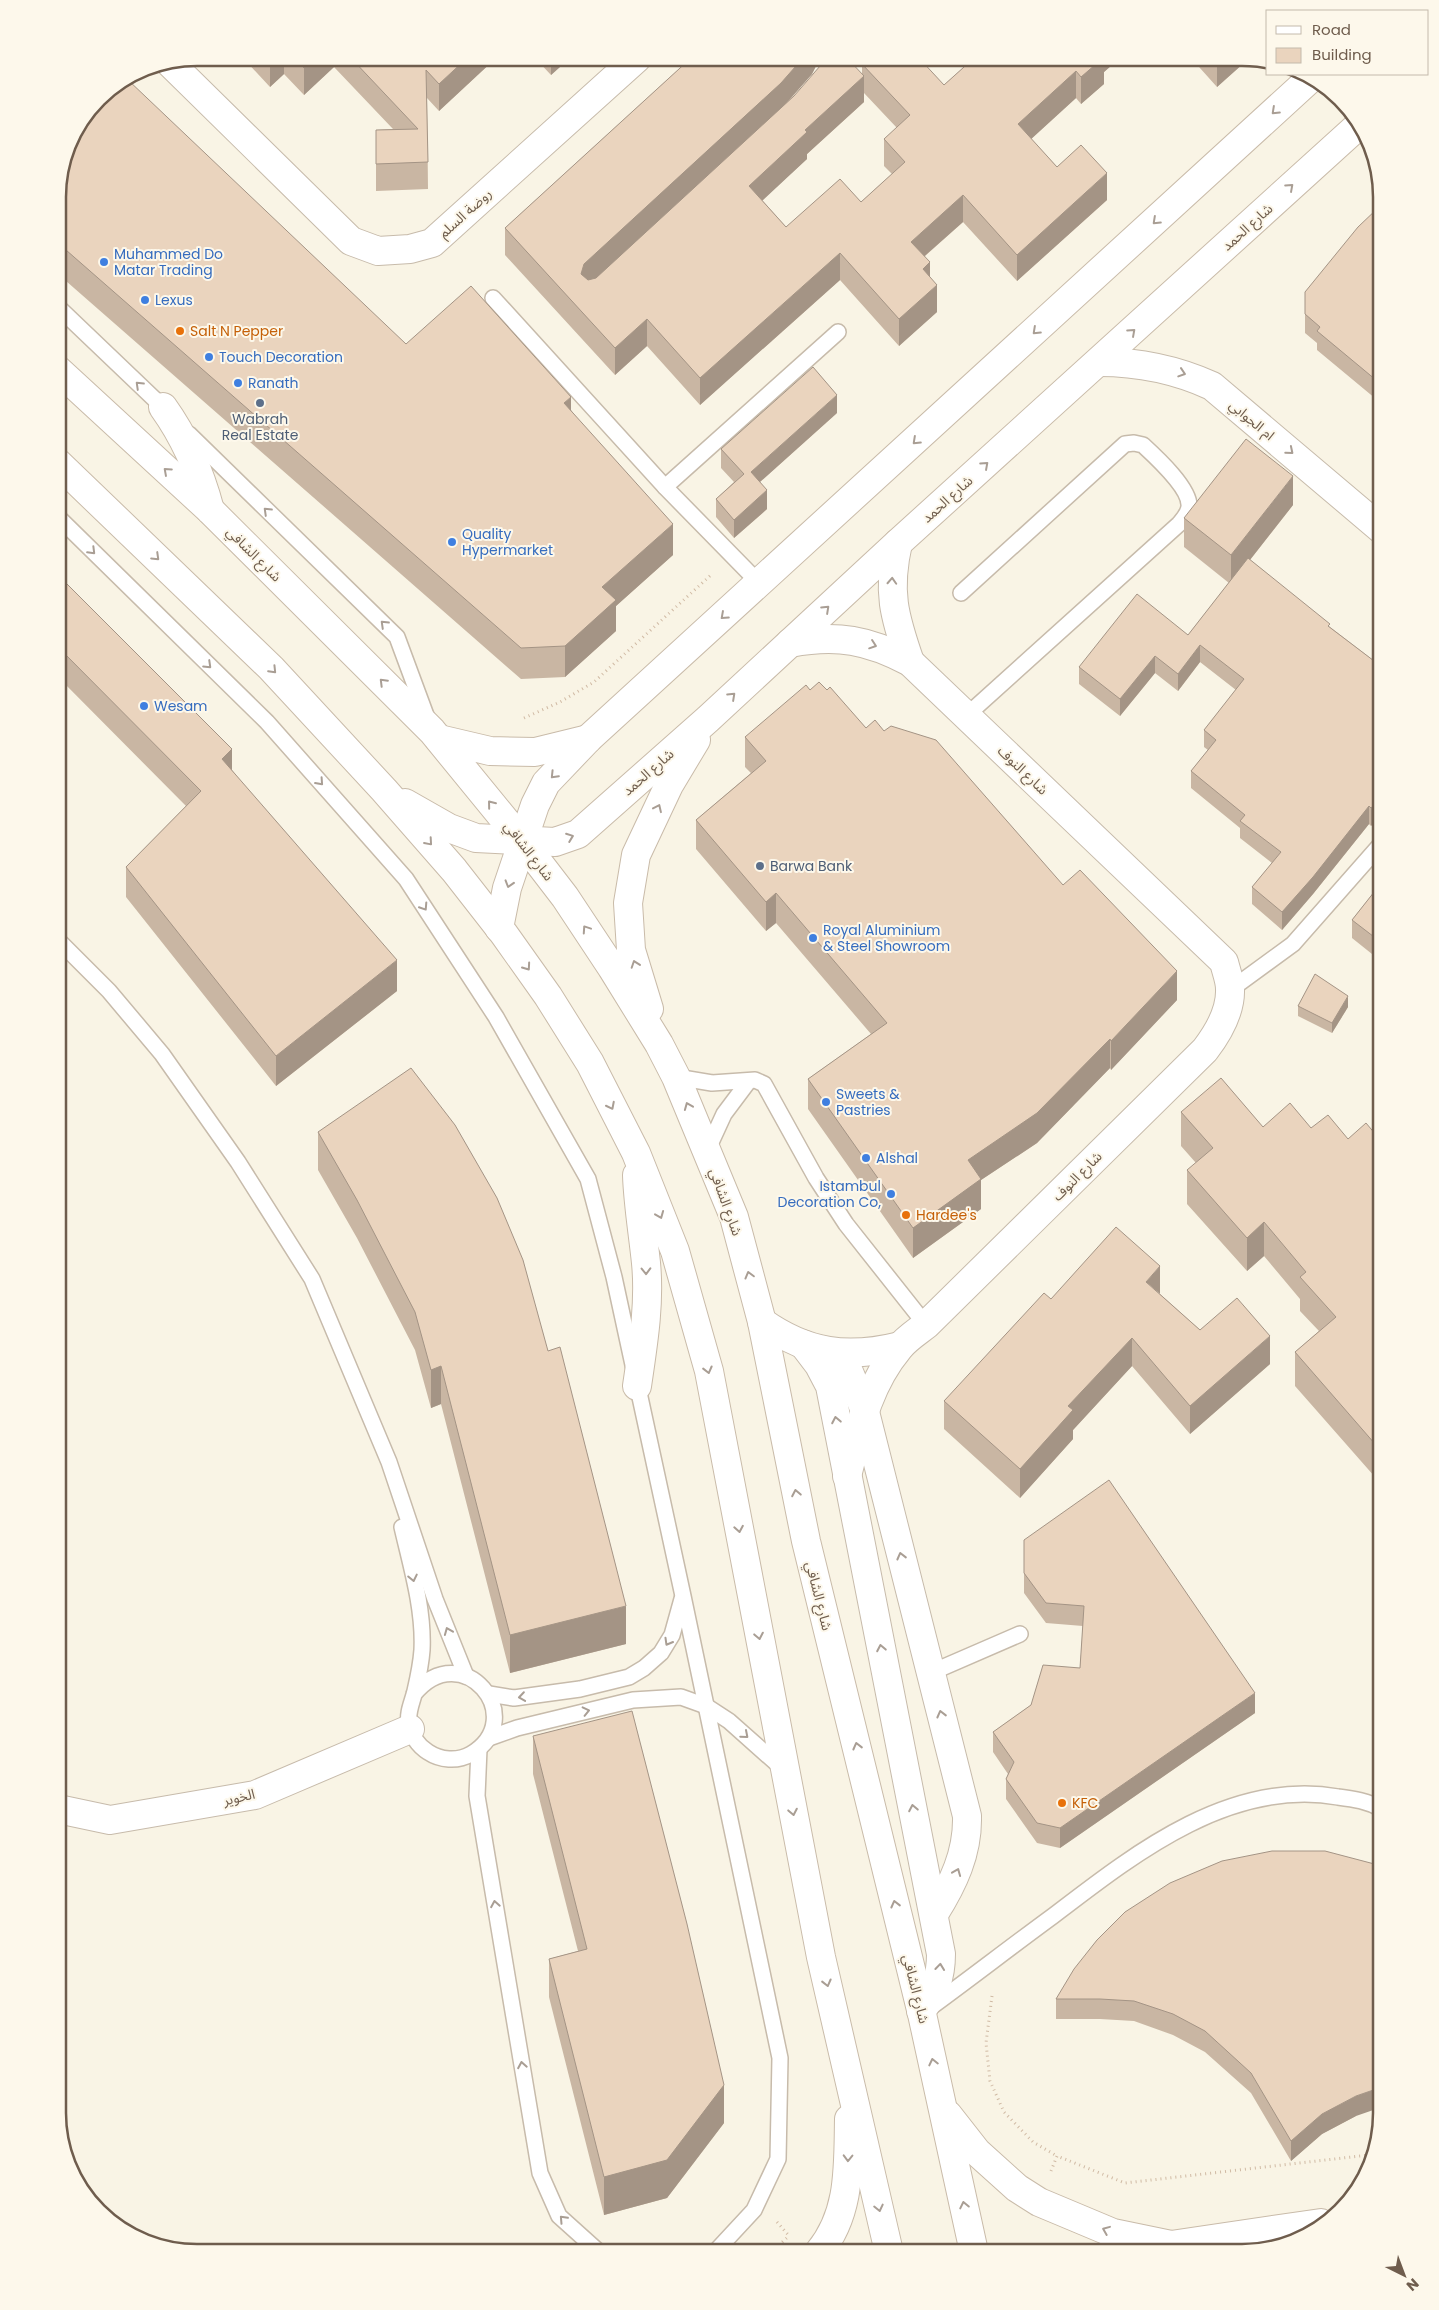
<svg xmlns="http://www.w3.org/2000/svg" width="1439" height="2310" viewBox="0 0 1439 2310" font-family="Poppins,'Noto Sans Arabic',sans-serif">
  <rect width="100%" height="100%" fill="#f9f4e5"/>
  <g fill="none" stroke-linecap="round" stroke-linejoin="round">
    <g stroke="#c7bbab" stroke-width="18">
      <g id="lane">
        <path d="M493,298l172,189 95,97"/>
        <path d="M58,307l110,105"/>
        <path d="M189,434l208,203 30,81"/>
        <path d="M665,487l173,-155"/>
        <path d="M58,517l209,205 139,157 90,138 92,162 26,98 69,319 97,462 -2,101 -24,51 -39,42"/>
        <path d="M961,593l164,-149 9,-1 9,2c13,12 48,44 46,62 -1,7 -6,12 -10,17l-213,192"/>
        <path d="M58,940l51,51 53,63 76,108 74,117 77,183 46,137 31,77"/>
        <path d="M1230,990l63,-46 88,-100"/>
        <path d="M676,1077l36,6 43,-3 9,4 52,94 30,46 80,101"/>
        <path d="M707,1151l17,-37 24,-32"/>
        <path d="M402,1527c9,39 22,82 20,123 -1,14 -4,28 -7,41 -3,12 -8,21 -6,33 2,11 9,22 19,28 12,8 29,10 43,2 60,-36 -9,-119 -57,-60"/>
        <path d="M930,1673l90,-39"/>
        <path d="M489,1694l25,4 66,-9 49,-12 15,-9 17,-15 11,-18 10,-36"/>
        <path d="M489,1738l28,-10 116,-28 48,-3 25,9 23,15 54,48"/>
        <path d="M479,1749l-2,47 63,377 19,43 40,36"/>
        <path d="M931,2007c41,-30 81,-61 122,-91 81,-62 177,-138 285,-119 16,2 30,4 43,12"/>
      </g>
    </g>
    <g stroke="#c7bbab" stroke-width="30">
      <g id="street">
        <path d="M170,63l181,178 27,10 32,-2 22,-6 205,-185"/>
        <path d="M1099,362c41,0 76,7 113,24l169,143"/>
        <path d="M898,543c-11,48 -4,73 12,119"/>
        <path d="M790,643c47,-9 79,-3 120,19l314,300c2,9 6,18 6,27 1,23 -12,44 -25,61l-279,275c-9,7 -20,14 -27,23 -31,37 -40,81 -52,128"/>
        <path d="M762,1322c45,32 86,37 138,24"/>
        <path d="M803,1344l16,21 11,21 111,568c0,23 -6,39 -20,57"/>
        <path d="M841,1353l23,55 103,408c1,37 -14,68 -33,98"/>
        <path d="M58,1809l52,11 145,-25 155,-66"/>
      </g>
    </g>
    <g stroke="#c9bba9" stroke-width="30">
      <g id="secondary">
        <path d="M58,370l152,140 222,221 90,110 43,56 47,71 47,76 17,33 58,140 28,105 44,219 116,473 52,238"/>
        <path d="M163,407c23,32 37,65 47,103"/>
        <path d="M58,463l213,205 113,122 70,80 50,64 44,62 42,67 46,90 39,98 34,120 112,586 68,295"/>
        <path d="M439,739l51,12 45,1 53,-13"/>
        <path d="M405,803l44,25 27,10 79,4 23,-8 130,-115 190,-176 461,-418"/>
        <path d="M499,928l8,-40 28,-83 11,-22 42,-44 723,-661"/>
        <path d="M649,1009l-18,-59 -3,-47 8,-48 33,-70 27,-45"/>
        <path d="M637,1175c1,30 6,58 9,88 4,41 -3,82 -9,123"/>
        <path d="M948,2115l29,37 40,36 22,14 74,31 58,12"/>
        <path d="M1153,2250l18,-5 150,-22"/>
        <path d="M819,2252c32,-39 29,-86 30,-133"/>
      </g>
    </g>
    <g stroke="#d0baa4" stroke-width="3" stroke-dasharray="1 4" stroke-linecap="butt">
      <path d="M524,718l36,-16 34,-20 118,-108"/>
      <path d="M992,1996l-6,47 4,38 14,31 29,30 24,14"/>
      <path d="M1051,2171l6,-15 68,27 244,-28"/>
      <path d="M777,2222l13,15"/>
      <path d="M771,2252l18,-16"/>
    </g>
    <use href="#lane" stroke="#fff" stroke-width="15"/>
    <use href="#street" stroke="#fff" stroke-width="28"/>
    <use href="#secondary" stroke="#fff" stroke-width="28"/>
  </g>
  <g fill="#c9b6a3" fill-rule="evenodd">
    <path d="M243,58h253l-57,53 -12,-13 1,91 -52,2v-61l17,-1 -59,-62 -30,28 -20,-21 -14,13z"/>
    <path d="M535,58h35l-19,17z"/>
    <path d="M691,58h129l-8,16 -25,29 75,-29v-10l82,21 30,-27h146l-16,14v12l-23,20 -5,-6 -45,41 26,28 50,33 -90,81 -54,-59 -38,34 12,56 -38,34 -59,-66 -140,125 -53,-59 -32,29 -110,-120v-27zM864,93l33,35 -13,11v27l8,8 -31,28 -75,25 -24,-27 45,-41v-5l57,-52z"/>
    <path d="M1191,58h61l2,1 -7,6 -2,-3 -28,25z"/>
    <path d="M58,188l348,156 165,66 102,145 -57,51v25l-51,46 -44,2 -463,-405z"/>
    <path d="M1382,209v195l-65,-54v-7l-12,-10v-41z"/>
    <path d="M837,413l-77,69 7,27 -33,29 -18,-21v-18l18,-17 -13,-14v-19z"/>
    <path d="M1293,505l-43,55 80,67 52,40v146l-11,13 -2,-2 -56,70 -31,36 -30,-26v-17l20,-24 -32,-25v-10l-49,-40v-17l17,-21 -4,-3v-17l32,-40 -36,-28 -22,29 -23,-18 -35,43 -41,-32v-17l109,-32 41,-52 -45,-36v-29z"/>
    <path d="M58,575l174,195 165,221 -121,95 -150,-189v-30l60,-61 -128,-129z"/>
    <path d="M810,690h17l39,38 18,3 179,154 114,115 -66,70 -1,-2 -73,75 -56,37v29l-68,49 -105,-149v-30l63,-45 -95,-111 -10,8 -70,-82v-29l55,-47 -6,-6v-30z"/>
    <path d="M1382,882v80l-30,-24v-18z"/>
    <path d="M1298,1006l50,1 -16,26 -34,-17z"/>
    <path d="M1181,1112l82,15 48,1 37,11 34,3v343l-87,-99v-34l24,-21 -19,-20v-12l-36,-43 -17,15 -60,-67v-34l9,-7 -15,-17z"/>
    <path d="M318,1132l308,512 -116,29 -69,-269 -10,4 -16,-58 -58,-112 -39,-68z"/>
    <path d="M1160,1294l40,36 70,34 -80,70 -58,-68 -59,64v9l-53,59 -76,-69v-28l107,-102z"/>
    <path d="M1024,1540l231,173 -195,135 -23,-5 -31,-44v-20l2,-5 -15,-22v-20l38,-27 49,-37 3,-42 -37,-3 -22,-30z"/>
    <path d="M533,1736l191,387 -57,75 -63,17 -55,-218v-38l29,-8 -45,-177z"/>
    <path d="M1097,1940l259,176 -34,18 -31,27 -40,-68 -46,-41 -32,-17 -39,-14 -34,-2h-44v-20z"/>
  </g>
  <g fill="#a49485">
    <path d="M273,58h11v16l-14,13v-27z"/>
    <path d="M315,58h19v9l-30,28v-27z"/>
    <path d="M467,58h29l-57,53v-27z"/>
    <path d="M551,58h19l-19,17z"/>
    <path d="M803,58h17l-8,16 -31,35 -200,191v-26l3,-10z"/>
    <path d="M1098,58h22l-16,14v12l-23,20v-27z"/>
    <path d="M1223,58h22v4l-28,25v-24z"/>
    <path d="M1247,58l7,1 -7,6z"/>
    <path d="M1076,71v27l-58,53v-27z"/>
    <path d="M864,76v26l-57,52v5l-58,54v-27l56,-56z"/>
    <path d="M1107,173v27l-90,81v-26z"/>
    <path d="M963,195v27l-52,46v-26z"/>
    <path d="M840,253v27l-140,125v-27z"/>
    <path d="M930,262v27l-7,-20z"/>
    <path d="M937,285v27l-38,34v-27z"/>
    <path d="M647,319v27l-32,29v-27z"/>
    <path d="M837,395v18l-86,77v-18z"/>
    <path d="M571,397v31l-7,-25z"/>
    <path d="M1293,476v29l-62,79v-29z"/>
    <path d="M767,490v19l-33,29v-18z"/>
    <path d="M673,524v31l-57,51v25l-51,46v-31l37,-59z"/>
    <path d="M1200,645v17l-22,29v-17z"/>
    <path d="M1155,656v17l-35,43v-17z"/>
    <path d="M232,749v30l-10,-20z"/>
    <path d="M1382,796v17l-11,13v-18z"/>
    <path d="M1369,806v18l-56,70 -31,36v-18z"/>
    <path d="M776,893v30l-10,8v-29z"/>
    <path d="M397,960v31l-121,95v-30z"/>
    <path d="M1177,971v29l-66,70v-29z"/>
    <path d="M1348,996v11l-16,26v-10z"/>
    <path d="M1110,1039v29l-73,75 -56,37v29l-68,49v-30l55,-68z"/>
    <path d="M1264,1222v34l-17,15v-33z"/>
    <path d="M1160,1266v28l-14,-12z"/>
    <path d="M1270,1336v28l-80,70v-28z"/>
    <path d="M1132,1338v28l-59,64v9l-53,59v-29l48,-63z"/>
    <path d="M441,1366v38l-10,4v-38z"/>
    <path d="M626,1606v38l-116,29v-38z"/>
    <path d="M1255,1693v20l-195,135v-20z"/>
    <path d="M724,2085v38l-57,75 -63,17v-38z"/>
    <path d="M1382,2087v20l-26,9 -34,18 -31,27v-20l31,-27 34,-18z"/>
  </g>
  <g fill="#ead4be" stroke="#a49485">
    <path d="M294,58h21l-11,10z"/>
    <path d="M351,58h116l-28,26 -13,-14 2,92 -52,2v-34l42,-1z"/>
    <path d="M691,58h112l-22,25 -197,181 -3,10 7,6 8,-2 198,-182 33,-38h20l17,18 -59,54 2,2 -58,54 37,41 54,-48 21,23 44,-40 -21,-23 26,-24 -48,-51 7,-6h50l25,27 30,-27h129l-22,19 -5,-6 -58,53 39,43 24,-22 26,28 -90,82 -54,-60 -52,47 19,20 -7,7 14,16 -38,34 -59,-66 -140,125 -53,-59 -32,29 -110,-120z"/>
    <path d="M1213,58h10l-6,5z"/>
    <path d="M127,79l279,265 65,-58 100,111 -7,6 109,121 -71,63 14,13 -51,46 -44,2 -463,-405v-55l10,-45 31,-45z"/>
    <path d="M1379,207l3,2v176l-65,-54 3,-4 -15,-13v-22l53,-65z"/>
    <path d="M813,367l24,28 -86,77 16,18 -33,30 -18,-21 28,-25 -23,-25z"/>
    <path d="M1246,439l47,37 -62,79 -47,-37z"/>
    <path d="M1248,558l82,66 -2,2 54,41v129l-11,12 -2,-2 -56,71 -31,35 -30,-25 29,-35 -41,-31 5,-6 -54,-44 25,-31 -12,-10 40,-51 -44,-34 -22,29 -23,-18 -35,43 -41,-32 58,-73 51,41z"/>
    <path d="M58,575l174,174 -10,10 175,201 -121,96 -150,-189 75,-76 -143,-144z"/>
    <path d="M819,682l8,8 3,-3 36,41 9,-8 9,11 7,-5 45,14 127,145 17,-15 97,101 -66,70 -1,-2 -73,74 -69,47 13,19 -68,49 -105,-149 79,-56 -111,-130 -10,9 -70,-82 70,-59 -21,-24 61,-52 4,5z"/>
    <path d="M1382,882v61l-30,-23z"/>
    <path d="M1315,974l33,22 -16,27 -34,-17z"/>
    <path d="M411,1068l44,57 42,73 26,62 25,91 12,-4 66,259 -116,29 -69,-269 -10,4 -16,-58 -58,-112 -39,-68z"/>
    <path d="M1221,1078l42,49 27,-24 21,25 17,-13 20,24 18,-16 16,19v310l-87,-100 41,-35 -36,-40 6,-5 -42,-50 -17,16 -60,-68 26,-22 -32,-36z"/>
    <path d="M1116,1227l44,39 -14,16 54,48 37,-32 33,38 -80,70 -58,-68 -64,68 5,4 -53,59 -76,-68 100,-108 7,6z"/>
    <path d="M1109,1480l146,213 -195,135 -23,-5 -31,-44 8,-17 -21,-30 38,-27 12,-40 37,3 4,-62 -38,-3 -22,-30v-33z"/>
    <path d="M632,1711l55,213 37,161 -57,75 -63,17 -55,-218 38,-10 -54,-213z"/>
    <path d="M1272,1851h53l57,15v221l-26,9 -34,18 -31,27 -40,-68 -46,-42 -32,-17 -39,-13 -34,-2h-44l18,-30 23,-29 28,-28 45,-29 52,-22z"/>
  </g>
  <defs><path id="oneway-chevron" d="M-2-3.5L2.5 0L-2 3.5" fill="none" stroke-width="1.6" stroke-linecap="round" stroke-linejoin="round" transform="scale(1.25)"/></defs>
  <g stroke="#a99e94">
    <use href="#oneway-chevron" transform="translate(1275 111) rotate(137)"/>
    <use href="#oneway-chevron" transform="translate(1290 187) rotate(-42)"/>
    <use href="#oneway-chevron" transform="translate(1156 221) rotate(137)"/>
    <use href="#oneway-chevron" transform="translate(1036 331) rotate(137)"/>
    <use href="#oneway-chevron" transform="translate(1132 332) rotate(-42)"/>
    <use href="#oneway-chevron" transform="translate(1182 373) rotate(18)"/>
    <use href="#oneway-chevron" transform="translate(139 385) rotate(-136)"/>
    <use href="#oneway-chevron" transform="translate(916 441) rotate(137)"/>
    <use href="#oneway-chevron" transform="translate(1290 451) rotate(40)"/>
    <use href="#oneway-chevron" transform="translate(985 465) rotate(-42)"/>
    <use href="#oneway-chevron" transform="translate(167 471) rotate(-138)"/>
    <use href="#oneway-chevron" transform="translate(267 511) rotate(-136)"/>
    <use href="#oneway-chevron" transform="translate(92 551) rotate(45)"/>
    <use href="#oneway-chevron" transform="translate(156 557) rotate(44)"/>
    <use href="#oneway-chevron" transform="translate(892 581) rotate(-87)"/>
    <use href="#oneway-chevron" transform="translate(826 609) rotate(-43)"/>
    <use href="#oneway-chevron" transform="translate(724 616) rotate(138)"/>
    <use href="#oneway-chevron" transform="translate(384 624) rotate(-136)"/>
    <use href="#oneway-chevron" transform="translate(873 645) rotate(19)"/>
    <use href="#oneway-chevron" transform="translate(208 665) rotate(44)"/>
    <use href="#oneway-chevron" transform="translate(273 670) rotate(46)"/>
    <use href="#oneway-chevron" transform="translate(383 682) rotate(-135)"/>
    <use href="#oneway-chevron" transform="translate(732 696) rotate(-43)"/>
    <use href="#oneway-chevron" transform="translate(554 775) rotate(134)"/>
    <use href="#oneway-chevron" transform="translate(320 782) rotate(48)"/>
    <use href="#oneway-chevron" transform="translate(491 804) rotate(-129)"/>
    <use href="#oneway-chevron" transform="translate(658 808) rotate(-65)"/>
    <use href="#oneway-chevron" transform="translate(570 837) rotate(-21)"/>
    <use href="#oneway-chevron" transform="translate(429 842) rotate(49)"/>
    <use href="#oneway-chevron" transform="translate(509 884) rotate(107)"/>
    <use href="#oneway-chevron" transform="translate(424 907) rotate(57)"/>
    <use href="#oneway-chevron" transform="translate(586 929) rotate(-124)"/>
    <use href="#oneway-chevron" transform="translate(635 964) rotate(-109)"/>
    <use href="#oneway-chevron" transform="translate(527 967) rotate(55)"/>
    <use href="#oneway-chevron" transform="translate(611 1106) rotate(63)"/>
    <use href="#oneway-chevron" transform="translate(688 1106) rotate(-112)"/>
    <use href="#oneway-chevron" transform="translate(660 1215) rotate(68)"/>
    <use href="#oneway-chevron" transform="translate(646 1271) rotate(89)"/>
    <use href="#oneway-chevron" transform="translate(749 1275) rotate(-105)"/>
    <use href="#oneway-chevron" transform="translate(708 1370) rotate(76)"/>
    <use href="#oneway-chevron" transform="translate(836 1420) rotate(-101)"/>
    <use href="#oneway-chevron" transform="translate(796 1493) rotate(-101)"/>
    <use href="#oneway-chevron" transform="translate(739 1529) rotate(80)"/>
    <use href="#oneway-chevron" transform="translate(901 1556) rotate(-104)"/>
    <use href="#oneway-chevron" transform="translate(413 1578) rotate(78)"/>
    <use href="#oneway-chevron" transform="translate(448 1631) rotate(-112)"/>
    <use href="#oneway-chevron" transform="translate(759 1636) rotate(79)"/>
    <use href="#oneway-chevron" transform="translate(668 1642) rotate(120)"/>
    <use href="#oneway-chevron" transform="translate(881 1648) rotate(-101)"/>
    <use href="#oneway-chevron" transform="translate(522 1697) rotate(172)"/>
    <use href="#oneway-chevron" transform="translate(586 1711) rotate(-13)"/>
    <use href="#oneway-chevron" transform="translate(941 1714) rotate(-104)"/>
    <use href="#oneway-chevron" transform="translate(745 1735) rotate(41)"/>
    <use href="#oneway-chevron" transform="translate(857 1746) rotate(-104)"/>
    <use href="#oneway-chevron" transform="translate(913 1808) rotate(-101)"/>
    <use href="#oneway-chevron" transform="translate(793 1812) rotate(79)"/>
    <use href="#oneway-chevron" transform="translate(957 1872) rotate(-68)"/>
    <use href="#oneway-chevron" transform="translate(495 1904) rotate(-100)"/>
    <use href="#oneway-chevron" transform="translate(895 1904) rotate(-104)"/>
    <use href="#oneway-chevron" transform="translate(940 1967) rotate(-84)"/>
    <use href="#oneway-chevron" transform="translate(827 1983) rotate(76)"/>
    <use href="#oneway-chevron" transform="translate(933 2062) rotate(-103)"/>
    <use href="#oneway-chevron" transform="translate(522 2065) rotate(-100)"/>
    <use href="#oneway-chevron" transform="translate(848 2158) rotate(91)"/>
    <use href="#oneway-chevron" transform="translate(964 2205) rotate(-102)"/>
    <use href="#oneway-chevron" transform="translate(879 2208) rotate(77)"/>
    <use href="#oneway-chevron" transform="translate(563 2219) rotate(-133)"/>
    <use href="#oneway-chevron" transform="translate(1106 2230) rotate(-158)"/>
  </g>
  <g fill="#3f7fe0" stroke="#fdf8eb" stroke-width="2">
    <circle cx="104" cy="262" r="5"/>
    <circle cx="145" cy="300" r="5"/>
    <circle cx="209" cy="357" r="5"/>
    <circle cx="238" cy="383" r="5"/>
    <circle cx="452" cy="542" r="5"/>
    <circle cx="144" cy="706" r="5"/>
    <circle cx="813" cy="938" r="5"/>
    <circle cx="826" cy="1102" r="5"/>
    <circle cx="866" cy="1158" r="5"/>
    <circle cx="891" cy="1194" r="5"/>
  </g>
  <g fill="#e8710a" stroke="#fdf8eb" stroke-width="2">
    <circle cx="180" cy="331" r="5"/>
    <circle cx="906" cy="1215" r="5"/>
    <circle cx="1062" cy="1803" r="5"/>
  </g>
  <g fill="#5c6f8a" stroke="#fdf8eb" stroke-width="2">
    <circle cx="260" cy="403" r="5"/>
    <circle cx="760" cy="866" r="5"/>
  </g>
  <g text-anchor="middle" stroke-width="4" stroke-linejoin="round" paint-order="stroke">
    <g font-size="14" fill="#6f5d4d" stroke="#fdf8eb">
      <text transform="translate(465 213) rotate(-42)" y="5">روضة السلم</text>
      <text transform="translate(1247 227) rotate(-42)" y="5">شارع الحمد</text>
      <text transform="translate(1252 420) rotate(40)" y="5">ام الجوابي</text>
      <text transform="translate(947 499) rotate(-42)" y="5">شارع الحمد</text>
      <text transform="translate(254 554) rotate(45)" y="5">شارع الشافي</text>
      <text transform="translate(1023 770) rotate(44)" y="5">شارع النوف</text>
      <text transform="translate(648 772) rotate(-41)" y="5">شارع الحمد</text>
      <text transform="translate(529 851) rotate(52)" y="5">شارع الشافي</text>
      <text transform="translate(1077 1176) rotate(-45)" y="5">شارع النوف</text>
      <text transform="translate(726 1202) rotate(70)" y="5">شارع الشافي</text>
      <text transform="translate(819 1596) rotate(76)" y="5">شارع الشافي</text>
      <text transform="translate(239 1797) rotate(-13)" y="5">الخوير</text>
      <text transform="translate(916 1989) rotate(76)" y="5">شارع الشافي</text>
    </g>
    <g font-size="14" fill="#366cbe" stroke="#fdf8eb" text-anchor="start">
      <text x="114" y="259">Muhammed Do<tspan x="114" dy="16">Matar Trading</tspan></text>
      <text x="155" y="305">Lexus</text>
      <text x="219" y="362">Touch Decoration</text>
      <text x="248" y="388">Ranath</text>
      <text x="462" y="539">Quality<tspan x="462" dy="16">Hypermarket</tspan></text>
      <text x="154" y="711">Wesam</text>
      <text x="823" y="935">Royal Aluminium<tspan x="823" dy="16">&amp; Steel Showroom</tspan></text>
      <text x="836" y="1099">Sweets &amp;<tspan x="836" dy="16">Pastries</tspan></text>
      <text x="876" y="1163">Alshal</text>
      <text x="881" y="1191" text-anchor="end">Istambul<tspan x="881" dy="16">Decoration Co,</tspan></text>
    </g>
    <g font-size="14" fill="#c56008" stroke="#fdf8eb" text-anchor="start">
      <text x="190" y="336">Salt N Pepper</text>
      <text x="916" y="1220">Hardee's</text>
      <text x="1072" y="1808">KFC</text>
    </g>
    <g font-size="14" fill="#4e5e75" stroke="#fdf8eb">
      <text x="260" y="424">Wabrah<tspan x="260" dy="16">Real Estate</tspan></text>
      <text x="770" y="871" text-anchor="start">Barwa Bank</text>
    </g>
  </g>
  <path d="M0 0H1439V2310H0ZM197 66H1242A131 131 0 0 1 1373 197V2113A131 131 0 0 1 1242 2244H197A131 131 0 0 1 66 2113V197A131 131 0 0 1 197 66Z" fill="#fdf8eb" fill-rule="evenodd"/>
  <path fill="none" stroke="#6f5d4d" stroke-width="2.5" d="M197 66H1242A131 131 0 0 1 1373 197V2113A131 131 0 0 1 1242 2244H197A131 131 0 0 1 66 2113V197A131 131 0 0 1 197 66Z"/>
  <rect x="1266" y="10" width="162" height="65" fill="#fdf8eb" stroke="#c4baac"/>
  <rect x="1276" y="26" width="25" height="8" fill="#ffffff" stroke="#c4baac"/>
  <text x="1312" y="35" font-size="15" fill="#6f5d4d">Road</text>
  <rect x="1276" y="48" width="25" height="15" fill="#ead4be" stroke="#c4baac"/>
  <text x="1312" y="60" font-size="15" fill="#6f5d4d">Building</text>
  <g transform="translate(1404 2275) rotate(138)" stroke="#fdf8eb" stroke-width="4" paint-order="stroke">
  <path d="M0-4L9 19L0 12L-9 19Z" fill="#6f5d4d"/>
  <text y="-8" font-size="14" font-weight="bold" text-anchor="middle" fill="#6f5d4d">N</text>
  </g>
</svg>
